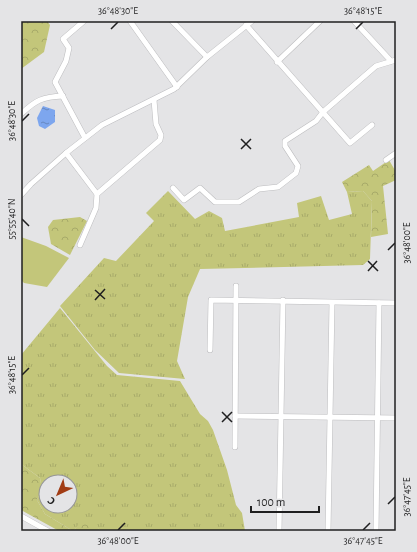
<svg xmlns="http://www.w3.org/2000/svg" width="417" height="552" viewBox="0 0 417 552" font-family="'Alegreya Sans',sans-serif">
  <defs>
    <pattern id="grass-tufts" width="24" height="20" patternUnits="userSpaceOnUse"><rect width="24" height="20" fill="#c3c67a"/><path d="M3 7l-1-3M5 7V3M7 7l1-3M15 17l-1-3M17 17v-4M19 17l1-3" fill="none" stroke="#a7aa69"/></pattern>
    <pattern id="forest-crowns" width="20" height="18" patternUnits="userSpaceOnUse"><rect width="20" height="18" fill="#c3c67a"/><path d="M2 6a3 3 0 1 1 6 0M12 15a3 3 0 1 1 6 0" fill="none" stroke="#a7aa69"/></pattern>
    <pattern id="water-ripples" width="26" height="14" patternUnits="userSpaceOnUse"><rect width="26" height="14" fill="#7da6ee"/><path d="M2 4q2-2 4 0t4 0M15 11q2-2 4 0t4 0" fill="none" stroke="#6687c0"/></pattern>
  </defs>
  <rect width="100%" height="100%" fill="#e4e4e6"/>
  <g fill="url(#grass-tufts)" fill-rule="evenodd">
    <path d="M168,191l27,28 14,-8 13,7 3,13 74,-14 -2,-14 24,-7 8,24 23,-6 -5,-22 16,-1 9,10 -2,58 -7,6 -163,4 -12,28 -11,64 8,18 -66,-6 -24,-23 -35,-44 44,-48 12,3 38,-40 -8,-8z"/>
    <path d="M60,308l47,58 10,9 63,6 20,33 8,7 5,9 14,40 9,35 6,8 3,18h-144l-6,-6 -14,-1 -8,7 -28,-17 -8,-14 5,-11 -2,-11 -19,-14v-109zM46,482h24v24h-24z"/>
  </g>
  <g fill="url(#forest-crowns)">
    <path d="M21,21h26l3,4 -6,27 -23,17z"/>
    <path d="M389,160l7,12v8l-13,6 5,48 -17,3 1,-36 -9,-10 -16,1 -5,-10 27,-17 4,6z"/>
    <path d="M80,217l7,4 -17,34 -19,-11 -3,-17 5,-7z"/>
    <path d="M21,464l19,14 2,11 -5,11 8,14 28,17h-14l-38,-21z"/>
    <path d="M90,518l11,13h-27l8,-12z"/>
  </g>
  <path fill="#c3c67a" d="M21,237l25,9 23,12 -22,29 -23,-4 -3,-3z"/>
  <path fill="url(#water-ripples)" d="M43,106l12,4v12l-10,7 -6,-3 -2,-8z"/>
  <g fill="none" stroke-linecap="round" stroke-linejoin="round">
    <g stroke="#bdbdbf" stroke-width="6">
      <g id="street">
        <path d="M84,21l-21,18 6,9 -3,13 -11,21 30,56"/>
        <path d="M130,21l47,66"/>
        <path d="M172,21l35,36"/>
        <path d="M354,21l37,40"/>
        <path d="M246,25l104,118 22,-18"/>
        <path d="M277,62l43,-41"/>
        <path d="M21,114c15,-14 21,-17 42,-18"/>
        <path d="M66,153l31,41"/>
        <path d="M386,160l10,-7"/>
        <path d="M173,188l11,12 16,-12 15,14h24l20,-13 19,-2 18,-14 2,-7 -13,-20v-5l31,-20 7,-9 53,-46 20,-6"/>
        <path d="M21,195l10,-11 35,-31 36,-28 72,-36 33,-32 45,-36"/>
        <path d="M80,245l16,-37 1,-14 63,-54 1,-5 -5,-11 -2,-24"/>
        <path d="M210,350l1,-50 185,3"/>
        <path d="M235,416l161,2"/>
        <path d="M235,447l1,-161"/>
        <path d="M21,516l27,15"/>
        <path d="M279,531l4,-231"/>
        <path d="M328,531l4,-228"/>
        <path d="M376,531l3,-228"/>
      </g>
    </g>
    <use href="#street" stroke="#fff" stroke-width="5"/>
  </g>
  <path fill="none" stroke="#1f1f20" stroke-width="1.5" d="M111,29l7,-7M356,29l7,-7M22,121l7,-7M241,139l10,10M241,149l10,-10M22,219l7,7M388,250l7,-7M368,261l10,10M368,271l9,-10M95,290l10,9M95,300l10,-11M22,375l7,-7M222,412l10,10M222,422l10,-10M388,504l7,-7M118,530l7,-7M363,530l7,-7"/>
  <rect width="417" height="552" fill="none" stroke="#e4e4e6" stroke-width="44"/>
  <g transform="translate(58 494) rotate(224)"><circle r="19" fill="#e4e4e6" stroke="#959597"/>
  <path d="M0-3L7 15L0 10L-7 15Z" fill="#a13b13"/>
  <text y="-6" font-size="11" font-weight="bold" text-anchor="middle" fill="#1f1f20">С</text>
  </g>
  <path d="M251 506v6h68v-6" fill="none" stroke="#1f1f20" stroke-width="2"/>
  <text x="257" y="506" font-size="12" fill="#1f1f20" stroke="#e4e4e6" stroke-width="3" paint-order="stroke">100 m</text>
  <rect x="22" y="22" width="373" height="508" fill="none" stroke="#1f1f20" stroke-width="1.5"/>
  <g font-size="10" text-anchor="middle" fill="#1f1f20">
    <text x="118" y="14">36°48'30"E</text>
    <text x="363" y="14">36°48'15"E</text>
    <text transform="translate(11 121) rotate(-90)" y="4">36°48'30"E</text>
    <text transform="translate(11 219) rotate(-90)" y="4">55°55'40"N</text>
    <text transform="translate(406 243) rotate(-90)" y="4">36°48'00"E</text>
    <text transform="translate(11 375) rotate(-90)" y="4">36°48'15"E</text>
    <text transform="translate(406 497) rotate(-90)" y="4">36°47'45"E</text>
    <text x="118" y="544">36°48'00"E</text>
    <text x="363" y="544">36°47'45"E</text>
  </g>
</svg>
